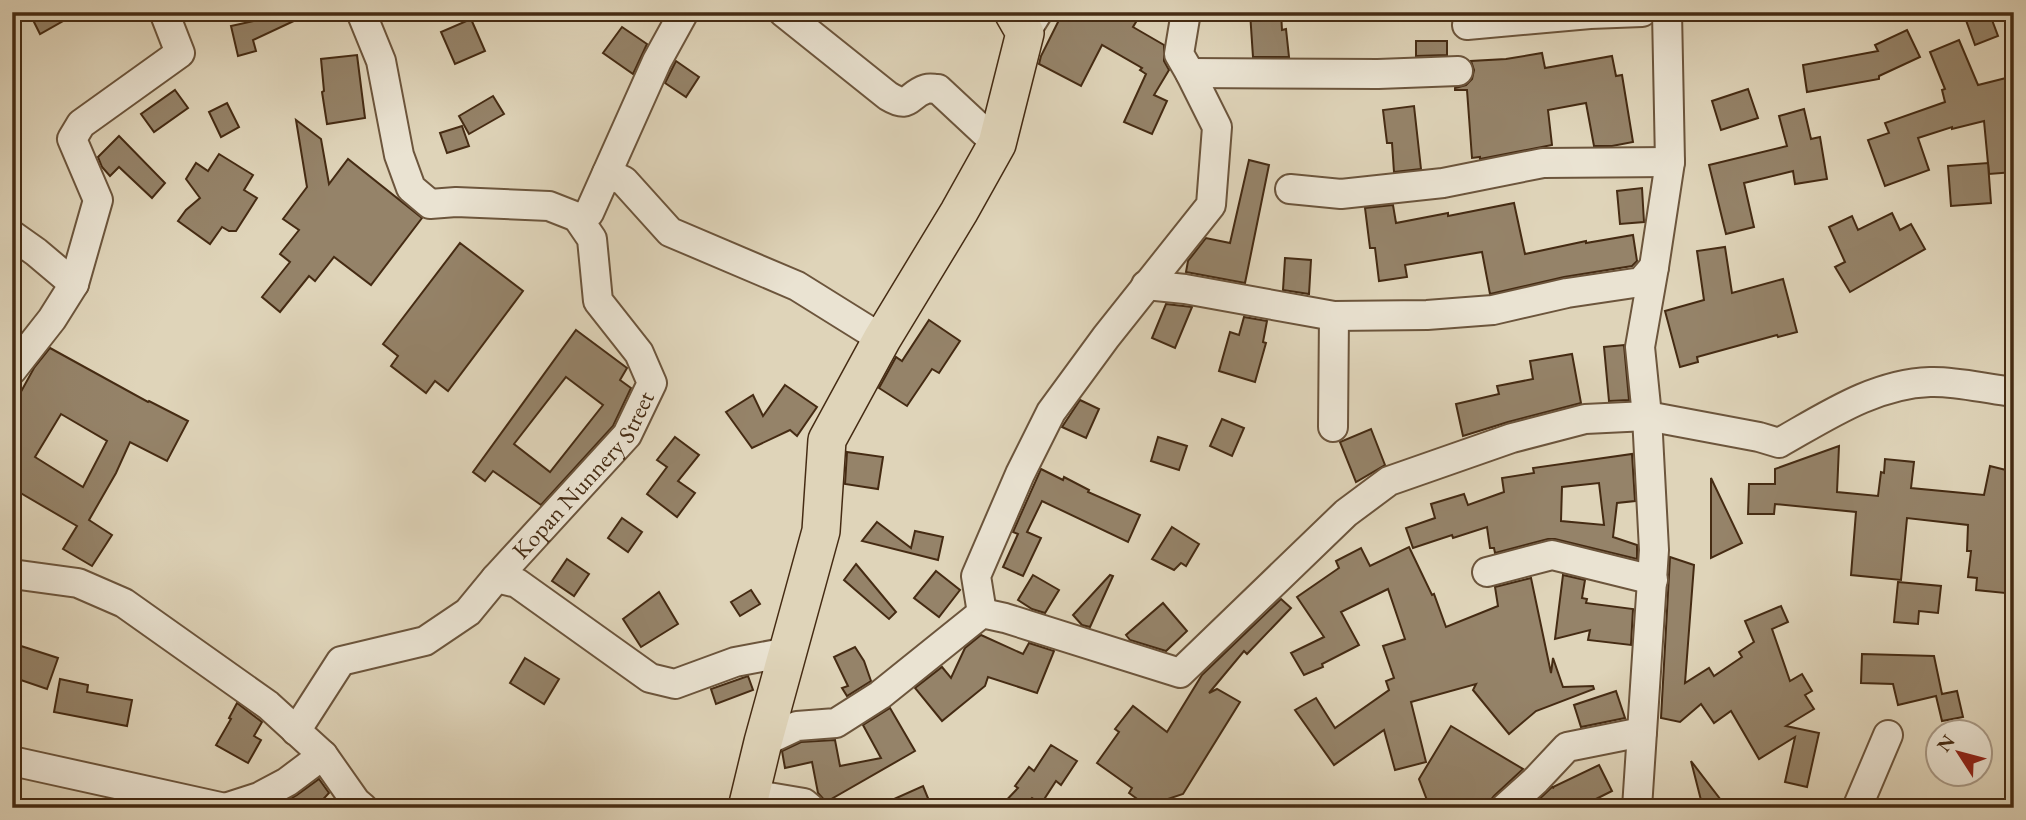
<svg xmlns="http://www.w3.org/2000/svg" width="2026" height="820" viewBox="0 0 2026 820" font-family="'EB Garamond',serif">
  <rect width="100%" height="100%" fill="#dfd4b9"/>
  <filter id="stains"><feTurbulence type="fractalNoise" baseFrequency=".00286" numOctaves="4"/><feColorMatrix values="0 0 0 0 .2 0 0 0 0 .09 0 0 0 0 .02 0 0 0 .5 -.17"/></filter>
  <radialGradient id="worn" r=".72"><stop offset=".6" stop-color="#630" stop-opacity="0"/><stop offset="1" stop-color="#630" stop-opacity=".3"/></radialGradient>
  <g fill="#958369" stroke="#452b13" stroke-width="2" fill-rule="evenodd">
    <path d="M29,12h50l-39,22z"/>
    <path d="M261,12h52l-60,28 3,11 -18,5 -7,-30 32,-7z"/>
    <path d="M1063,12h79l-9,15 31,18v16l5,9 -15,25 13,6 -15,33 -28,-12 22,-48 -6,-4 2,-2 -40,-23 -21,41 -42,-22 2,-8z"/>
    <path d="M1250,12h31l1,18 4,-1 3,28h-36z"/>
    <path d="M1963,12h26l9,24 -23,9z"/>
    <path d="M471,19l14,32 -30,13 -14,-32z"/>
    <path d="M622,27l25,17 -14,30 -30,-21z"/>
    <path d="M1907,30l13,27 -41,19v3l-72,13 -4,-27 75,-14 -3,-6z"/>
    <path d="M1959,40l19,45 28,-7 8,30v64l-25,2 -5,-53 -32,8v-2l-34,11 11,32 -44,16 -17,-46 21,-7 -4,-10 60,-21 -3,-12 3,-1 -15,-37z"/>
    <path d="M1416,41h31v14l-31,1z"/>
    <path d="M1542,53l3,15 67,-12 4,20 6,-1 11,67 -21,4h-18l-8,-43 -38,7 4,35 -72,14v-2l-8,1 -5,-68h-12v-2l11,-3 6,-6 2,-9 -3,-9 35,-2z"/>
    <path d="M357,55l8,63 -38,6 -5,-32 2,-1 -3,-32z"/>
    <path d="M676,61l23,16 -13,20 -21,-14z"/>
    <path d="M1748,89l10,29 -37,12 -9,-29z"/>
    <path d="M175,90l13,18 -34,24 -13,-18z"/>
    <path d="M493,96l11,18 -35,20 -10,-18z"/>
    <path d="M227,103l12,24 -18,10 -12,-25z"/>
    <path d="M1414,106l7,63 -27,3 -2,-29h-5l-4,-33z"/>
    <path d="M1804,109l7,30 9,-2 7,42 -32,5 -2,-13 -49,12 10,44 -28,7 -17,-69 78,-19 -8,-30z"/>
    <path d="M296,120l25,19 8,45 19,-25 74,59 -51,67 -37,-28 -19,24 -6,-5 -29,36 -18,-15 28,-35 -10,-8 19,-24 -16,-11 24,-32z"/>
    <path d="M462,126l7,20 -22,7 -7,-20z"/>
    <path d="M119,136l46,47 -13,15 -33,-31 -9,9 -8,-9 -4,-10z"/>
    <path d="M219,154l34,21 -9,15 13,8 -21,33h-7l-7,-4 -12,17 -32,-23 8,-11 14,-12 -14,-19 10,-16 12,8z"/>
    <path d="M1249,160l20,5 -24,118 -59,-11 2,-11 18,-23 24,5z"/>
    <path d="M1988,163l3,40 -40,3 -3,-40z"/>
    <path d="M1642,188l2,34 -24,2 -3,-33z"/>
    <path d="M1514,203l11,51 61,-13v2l47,-8 4,26 -5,5 -68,11 -74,17 -8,-42 -77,13 2,12 -28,4 -4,-33h-5l-5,-40 28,-3 3,18 52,-10v3z"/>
    <path d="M1892,213l8,17 11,-6 14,25 -75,43 -15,-25 10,-5 -16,-35 23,-11 6,14z"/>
    <path d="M460,243l63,48 -75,100 -13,-10 -9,12 -35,-27 7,-10 -15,-12z"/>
    <path d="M1725,247l7,46 51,-14 14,53 -19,5 -1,-2 -80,22 1,5 -18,5 -15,-56 39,-11 -7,-49z"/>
    <path d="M1285,258l26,2 -2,34 -26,-4z"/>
    <path d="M1166,304l26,3 -17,41 -23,-10z"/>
    <path d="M1244,317l23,4 -4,21 3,1 -11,39 -36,-11 11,-39 9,3z"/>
    <path d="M929,320l31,21 -21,32 -7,-4 -25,37 -28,-18 17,-31 6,4z"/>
    <path d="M576,330l51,38 -7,12 11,8 -18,38 -72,79 -48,-34 -8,10 -12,-9zM566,377l37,28 -53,67 -36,-28z"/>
    <path d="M1624,345l5,55 -20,1 -5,-54z"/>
    <path d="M50,348l98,54 1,-1 39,20 -21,40 -37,-19 -14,31 -27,47 23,15 -20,31 -29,-17 14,-23 -65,-38v-80l22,-40zM61,414l46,27 -24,46 -48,-30z"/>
    <path d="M1572,354l9,49 -73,19 -45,14 -7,-32 43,-10 -2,-8 36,-7 -3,-18z"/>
    <path d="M785,385l32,22 -20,29 -7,-6 -38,18 -26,-36 27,-17 10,21z"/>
    <path d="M1080,400l19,9 -13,29 -24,-11z"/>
    <path d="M1222,419l22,9 -12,28 -22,-10z"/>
    <path d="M1371,429l14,36 -29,17 -16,-40z"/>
    <path d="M675,437l24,18 -21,26 17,12 -18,24 -30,-23 20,-27 -10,-7z"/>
    <path d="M1158,437l29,9 -8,24 -28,-9z"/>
    <path d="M1839,446l-2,46 41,4 3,-24 3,1 1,-14 29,3 -3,26 73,7 6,-29 24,6v101h-7l-2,20 -29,-3 1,-12 -9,-1 3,-26h-4l1,-26 -61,-7 -6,62 -50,-5 5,-63 -81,-8 -1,10h-26l1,-30h26v-15z"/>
    <path d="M847,452l36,5 -5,32 -33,-5z"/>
    <path d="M1632,454l3,47 -18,2 -4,34 24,8v14l-82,-20h-7l-53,14 -1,-5h-4l-3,-21 -34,11 -1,-3 -39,13 -7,-20 29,-10 -4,-14 33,-10 4,11 36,-13 -2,-14 32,-5 -1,-5zM1599,483l5,42 -43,-4 1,-34z"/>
    <path d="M1041,469l22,11 1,-3 25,13 -1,2 52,23 -12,27 -86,-41 -15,31 14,6 -18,38 -20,-9 15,-33 -5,-2z"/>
    <path d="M1711,478l31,65 -31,15z"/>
    <path d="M622,518l20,14 -14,20 -20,-14z"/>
    <path d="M877,522l34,26 4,-17 28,6 -5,23 -76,-19z"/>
    <path d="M1172,527l27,17 -13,22 -5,-3 -7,7 -22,-11z"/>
    <path d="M1409,547l23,48 2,-1 12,33 52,-21 -3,-19 36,-9 20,95 2,-15 10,29 30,-1 1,3 -58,22 -27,23 -36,-44 3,-6 -65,18 15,60 -31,8 -11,-40 -50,35 -39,-55 21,-12 19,30 54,-38 -3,-9 8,-3 -11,-32 22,-7 -17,-50 -47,23 18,33 -37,19 1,3 -19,8 -13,-22 33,-16 -27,-40 42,-29 -3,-7 25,-13 9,18z"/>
    <path d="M1670,557l24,8 -9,118 24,-15 5,8 28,-19 -3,-5 15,-10 -9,-21 36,-15 7,16 -16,7 18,52 12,-7 10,17 -7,4 9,14 -28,17 33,7 -12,54 -22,-5 10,-45 -36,22 -28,-48 -17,12 -13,-19 -21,18 -19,-4z"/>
    <path d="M567,559l22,15 -15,22 -22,-15z"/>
    <path d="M856,564l40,48 -7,7 -45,-39z"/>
    <path d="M936,571l24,19 -21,27 -25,-19z"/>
    <path d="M1033,575l26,15 -14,23 -13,-4 -14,-9z"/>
    <path d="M1110,575l3,1 -23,51 -8,-2 -9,-10z"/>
    <path d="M1563,575l22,5 -3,18 5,1 -1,4 47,6 -2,36 -43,-5 2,-10 -35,9z"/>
    <path d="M1898,582l43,4 -3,27 -19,-2 -1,13 -24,-2z"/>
    <path d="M751,590l9,14 -20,12 -9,-14z"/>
    <path d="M659,592l19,32 -37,23 -18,-28z"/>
    <path d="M1281,599l10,9 -44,46 -3,-3 -35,42 8,-4 23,13 -57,92 -36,12 -18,-13 3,-5 -35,-25 22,-31 -4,-3 18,-23 34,26 35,-57z"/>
    <path d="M1163,603l24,28 -21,20 -36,-11 -4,-5z"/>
    <path d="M981,635l42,19 6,-11 25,8 -17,42 -49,-16 -3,9 -43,35 -27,-33 27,-21 9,11 14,-30z"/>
    <path d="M21,646l37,12 -11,31 -35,-12v-7z"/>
    <path d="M855,647l9,14 7,20 -24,15 -5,-8 6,-2 -14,-29z"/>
    <path d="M1862,654l72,2 8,38 15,-3 6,26 -21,4 -6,-25 -38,9 -5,-21 -32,-1z"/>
    <path d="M525,658l34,21 -15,25 -34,-21z"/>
    <path d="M748,676l5,14 -37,14 -5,-15z"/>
    <path d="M60,679l28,6 -1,7 45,8 -5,26 -73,-14z"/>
    <path d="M1616,691l9,27 -44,9 -7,-22z"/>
    <path d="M237,703l25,19 -8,14 7,4 -13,23 -32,-18 15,-26 -2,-1z"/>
    <path d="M890,708l25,43 -89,51 -8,-9 -6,-31 -27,6 -3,-17 19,-9 34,-2 5,26 41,-8 -18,-33z"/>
    <path d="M1451,726l72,43 -29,27 -5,6v6h-59l-11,-29z"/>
    <path d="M1051,745l26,16 -16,24 -5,-4 -15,23 -9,-6 -9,10h-24l19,-20 -3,-2 14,-19 5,4z"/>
    <path d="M1691,761l36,47h-24z"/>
    <path d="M1599,765l13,26 -28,14 4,3h-58l22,-21 2,1 -1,-1z"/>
    <path d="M319,779l10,14 -14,15h-40l22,-13z"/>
    <path d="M923,786l9,22h-58z"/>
  </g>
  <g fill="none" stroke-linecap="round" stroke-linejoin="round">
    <g stroke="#6c553c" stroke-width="32">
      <g id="minor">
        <path d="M361,12l20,49 18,94 12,33 19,16 26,-2 93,4 28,11 7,-1 5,-3 68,-152 27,-49"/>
        <path d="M783,12l105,84c23,14 19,-1 38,-7 4,-1 8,0 12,0l59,55"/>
        <path d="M1467,25l123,-11 52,-2"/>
        <path d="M1025,33l13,-21"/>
        <path d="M1190,73l188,1 80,-3"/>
        <path d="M607,173l17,8 46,51 127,54 85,53"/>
        <path d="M1290,189l51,5 102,-11 100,-20 127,-1"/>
        <path d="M12,235l24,17 38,32"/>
        <path d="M1146,285l39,4 149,27 93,-1 66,-5 74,-17 74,-11 13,-15"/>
        <path d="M12,370l40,-51 22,-35 24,-84 -26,-61 9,-15 99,-71 -16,-41"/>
        <path d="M1333,427l1,-111"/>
        <path d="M1487,572l65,-17 101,25"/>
        <path d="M12,574l66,9 46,20 144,102 55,50 33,47 7,6"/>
        <path id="s1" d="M496,578l131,-143 25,-52 -13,-30 -41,-52 -6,-62 -15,-22"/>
        <path d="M982,613l-6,-37 44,-102 31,-62 55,-75 105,-132 6,-78 -27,-54 -11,-19 7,-42"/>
        <path d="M296,731l45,-70 84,-20 43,-29 28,-34 21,5 133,95 25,6 60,-22 53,-10"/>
        <path d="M763,742l34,-16 39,-3 44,-28 102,-82 23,5 175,55 166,-160 43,-32 123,-43 73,-19 62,-3 112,21 20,6c48,-27 95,-59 151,-61 25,-1 52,6 77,9l7,-1"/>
        <path d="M12,761l213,47"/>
        <path d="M750,794l54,9 6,5"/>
        <path d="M225,808l34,-11 28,-15 36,-27"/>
        <path d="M1505,808l31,-28 31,-33 75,-15"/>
        <path d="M1637,808l17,-258 -7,-134 -7,-69 14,-80 16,-105 -3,-150"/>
        <path d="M1857,808l31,-73"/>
      </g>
    </g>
    <g stroke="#452b13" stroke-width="40">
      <path id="major" d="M747,808l16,-66 58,-211 6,-91 55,-101 77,-127 38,-68 28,-111 -12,-21"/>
    </g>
    <use href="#minor" stroke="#eae3d2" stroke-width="28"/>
    <use href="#major" stroke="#dfd4b9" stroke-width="37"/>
  </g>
  <g text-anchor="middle" stroke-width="7" stroke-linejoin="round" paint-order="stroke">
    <g font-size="24" fill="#452b13" stroke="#eae3d2">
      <text dy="8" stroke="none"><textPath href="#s1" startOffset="136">Kopan Nunnery Street</textPath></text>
    </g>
  </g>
  <rect width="2026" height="820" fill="none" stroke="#dfd4b9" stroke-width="42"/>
  <rect x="14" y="14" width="1998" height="792" fill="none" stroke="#452b13" stroke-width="3.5"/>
  <rect x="21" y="21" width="1984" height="778" fill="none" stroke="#452b13" stroke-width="2"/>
  <g transform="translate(1959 753) rotate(306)"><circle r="33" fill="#eae3d2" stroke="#a89986" stroke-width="2"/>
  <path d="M0-5L12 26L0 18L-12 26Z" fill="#8f2418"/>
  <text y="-10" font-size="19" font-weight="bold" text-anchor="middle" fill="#452b13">N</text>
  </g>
  <rect width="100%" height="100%" filter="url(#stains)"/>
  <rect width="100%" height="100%" fill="url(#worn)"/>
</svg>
